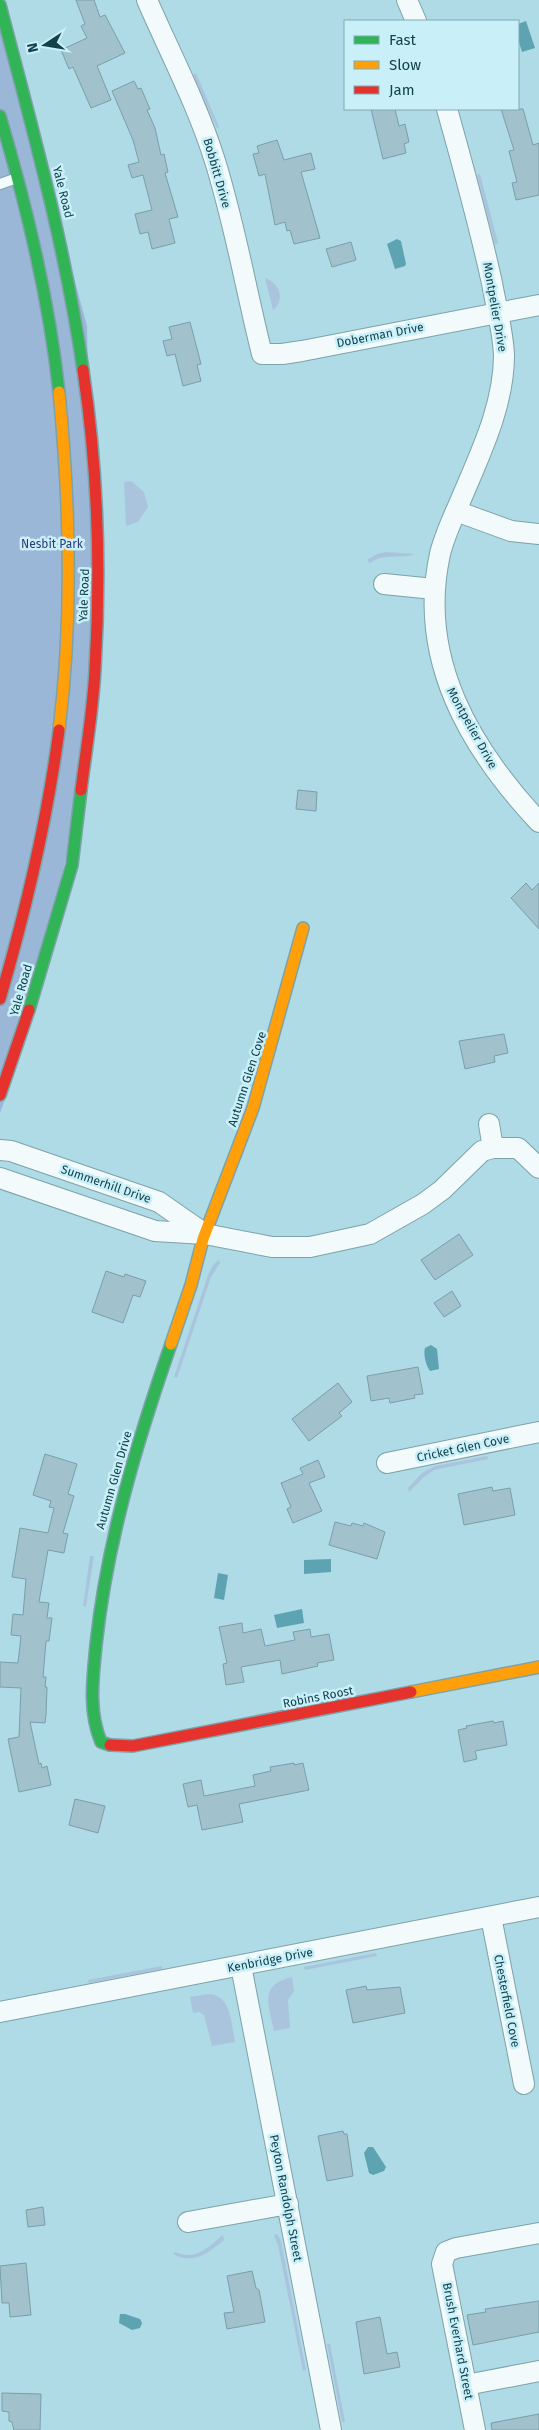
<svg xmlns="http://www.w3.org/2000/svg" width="539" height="2430" viewBox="0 0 539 2430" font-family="'Fira Sans',sans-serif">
  <rect width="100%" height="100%" fill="#aedbe5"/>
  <g fill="#aac4de">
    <path d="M196,73l23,54 -2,1 -24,-53z"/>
    <path d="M480,174l18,69 -3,1 -18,-69z"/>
    <path d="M265,278c14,5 21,21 8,32z"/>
    <path d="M131,481l13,11 4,15 -10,15 -12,4 -2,-44z"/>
    <path d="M386,552l29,2c-15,6 -30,-2 -45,9l-3,-3 10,-6z"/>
    <path d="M219,1260l1,3 -9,14 -34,101 -3,-1 34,-102 5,-10z"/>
    <path d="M487,1456l1,3 -54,11 -10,7 -15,15 -1,-4 14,-15 13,-7z"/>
    <path d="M90,1556h4l-8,50h-3z"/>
    <path d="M376,1953l1,3 -72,14 -1,-3z"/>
    <path d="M162,1966v3l-73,14 -1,-3z"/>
    <path d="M292,1977l2,14 -6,9 2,28 -16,3c-5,-26 -16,-46 18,-54z"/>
    <path d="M209,1994c23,2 22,30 26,48l-23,4 -8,-31 -5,-3 -6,1 -3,-16z"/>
    <path d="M277,2234l4,7 25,129 -3,1 -25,-126 -4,-9z"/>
    <path d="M223,2235l1,5c-16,13 -30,25 -51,14l2,-2c21,9 32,-4 48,-17z"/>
    <path d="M327,2344h3l15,78h-3z"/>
  </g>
  <path fill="#9bb7d8" d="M0,7l87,319 8,408 -77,328 -18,51z"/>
  <g fill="#5ea3b1">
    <path d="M526,21l9,27 -13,4 -4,-13v-15z"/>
    <path d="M397,239l4,2 5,23 -1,2 -10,3 -8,-25z"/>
    <path d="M431,1345l6,4 2,20 -9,2c-4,-5 -7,-17 -5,-23z"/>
    <path d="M331,1559v13l-27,2v-14z"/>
    <path d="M218,1573l10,2 -4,25 -10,-2z"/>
    <path d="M302,1609l2,14 -27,5 -3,-13z"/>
    <path d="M368,2147h5l13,20 -2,4 -11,4 -4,-2 -5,-20z"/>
    <path d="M120,2314h5l15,5 2,4 -2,5 -8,2 -13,-7z"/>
  </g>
  <g fill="#a1c1cc" stroke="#799fac">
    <path d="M76,0h18l6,17 5,-2 20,38 -28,13 14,34 -20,8 -18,-41 -4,2 -8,-19 26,-12 -6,-12 4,-2z"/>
    <path d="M134,81l4,8 3,-1 9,21 -3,1 8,18 6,27 3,-1 4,18 -3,1 13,44 -9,2 6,24 -23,6 -4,-17 -8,2 -5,-20 17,-4 -9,-35 -11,3 -4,-13 11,-3 -6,-22 -21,-49z"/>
    <path d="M371,109h24l4,17 6,-2 4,18 -5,2 2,9 -23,6z"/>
    <path d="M501,109h22l10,36 6,-2v52l-23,5 -4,-17 5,-1 -8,-31 5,-1z"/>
    <path d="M277,140l7,20 27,-7 4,16 -14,3 19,66 -26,6 -4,-14 -3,1 -2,-9 -10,3 -10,-51 -6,2 -6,-22 6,-1 -2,-7z"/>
    <path d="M351,242l5,18 -24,7 -6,-18z"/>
    <path d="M190,322l11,42 -4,1 4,16 -18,5 -8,-32 -8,2 -4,-15 9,-2 -3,-12z"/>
    <path d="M298,790l19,2 -1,19 -20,-2z"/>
    <path d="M526,883l6,7 7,-7v46l-28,-31z"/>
    <path d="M504,1034l4,19 -14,3 1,6 -30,7 -6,-28z"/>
    <path d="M459,1234l14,21 -38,25 -14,-20z"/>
    <path d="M106,1271l18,6 1,-3 21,7 -6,16 -7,-2 -10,28 -31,-11z"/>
    <path d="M452,1291l9,15 -17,11 -10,-14z"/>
    <path d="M418,1367l5,27 -9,1 1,3 -25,5 -1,-5 -18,3 -4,-25z"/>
    <path d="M338,1383l14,19 -13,11 3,3 -33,25 -17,-22z"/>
    <path d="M45,1454l32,10 -9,30 6,2 -11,37 5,1 -4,19 -16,-3 -9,52 10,1 -2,15h5l-3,23h-3l-3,36h3l-1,10h2l-1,28 -1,8 -15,-1 9,42 2,-1 1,5 5,-2 4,19 -32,7 -11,-53 11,-2 2,-49 -21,-1v-25l18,1 3,-27 -10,-1 2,-21 10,1 3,-36 -14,-2 8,-49 28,5 6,-25 -5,-1 2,-6 -18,-6z"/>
    <path d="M318,1460l7,17 -16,6 13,28 -29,12 -6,-14 4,-2 -10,-24 22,-9 -3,-6z"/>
    <path d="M492,1487l1,4 17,-3 5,27 -51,10 -6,-31z"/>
    <path d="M335,1522l16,4 1,-3 11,3 1,-3 21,9 -8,27 -48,-14z"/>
    <path d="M242,1623l1,10 18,-4 4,17 30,-6 -2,-8 17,-3 1,8 18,-3 5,26 -17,3 1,3 -36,8 -2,-14 -39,7 3,15 -18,3 -3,-21 4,-1 -8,-36z"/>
    <path d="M493,1721l1,2 9,-2 4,24 -32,6 2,8 -13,3 -6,-32 9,-2 -1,-2z"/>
    <path d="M294,1763v2l9,-2 6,27 -70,14 4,18 -41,8 -5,-25 -9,2 -5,-23 18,-4 3,16 51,-10 -2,-11 18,-4 -1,-4z"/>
    <path d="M75,1799l30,7 -7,27 -29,-8z"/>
    <path d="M366,1986l1,4 33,-3 5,26 -52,10 -7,-33z"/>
    <path d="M343,2131l1,3h3l6,42 -26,5 -9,-45z"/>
    <path d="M43,2207l2,18 -17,2 -2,-17z"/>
    <path d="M26,2263l5,52 -21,2 -1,-14h-7l-2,-37z"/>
    <path d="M252,2271l4,17 3,2 6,32 -38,7 -3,-16 10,-1 -7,-36z"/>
    <path d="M539,2301v31l-66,13 -6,-30 19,-3 -1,-3z"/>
    <path d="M380,2317l7,37 10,-2 3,15 -36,7 -8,-52z"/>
    <path d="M2,2393l39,1 -1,36h-26l-2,-8 -3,-1v-9l-7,-1z"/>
    <path d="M539,2414v16h-47l-1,-7z"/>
  </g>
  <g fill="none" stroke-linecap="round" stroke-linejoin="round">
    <g stroke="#7da2aa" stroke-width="12">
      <path id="lane" d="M0,184l17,-6"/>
    </g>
    <g stroke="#7da2aa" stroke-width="22">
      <g id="street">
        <path d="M147,0c23,53 51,106 68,161 20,64 31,129 47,193h20l20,-3 237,-46"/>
        <path d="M407,0l9,21"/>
        <path d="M447,109c16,57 32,115 45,174 4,23 11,48 12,72 0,52 -25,101 -45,149 -7,16 -15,33 -19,50 -23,105 30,194 99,268"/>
        <path d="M456,511l55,20 28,3"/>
        <path d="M384,584l50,5"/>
        <path d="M489,1124l4,24"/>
        <path d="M0,1150l11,1 148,51 46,32"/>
        <path d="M0,1178l155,53 50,3 67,13h38l60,-13 53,-30 19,-14 40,-39 11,-3h25l21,20"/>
        <path d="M387,1463l152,-31"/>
        <path d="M491,1917l33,167"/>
        <path d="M241,1966l90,464"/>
        <path d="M0,2012l539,-105"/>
        <path d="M188,2222l100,-18"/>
        <path d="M466,2385l73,-14"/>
        <path d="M475,2430l-33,-166 4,-12 10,-4 83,-15"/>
      </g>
    </g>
    <g stroke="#7da2aa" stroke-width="14">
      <g id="fast">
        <path d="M0,5c32,122 65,240 83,365"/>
        <path d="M0,116c27,91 49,182 59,276"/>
        <path d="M29,1010l43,-145 9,-75"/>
        <path d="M110,1745l-9,-3c-13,-31 -8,-65 -5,-97 11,-104 41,-203 75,-301"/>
      </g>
    </g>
    <g stroke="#7da2aa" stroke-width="14">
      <g id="slow">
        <path d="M59,730c14,-112 11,-226 0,-338"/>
        <path d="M171,1344l20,-59 12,-46 50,-131 50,-180"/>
        <path d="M411,1692l128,-25"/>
      </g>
    </g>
    <g stroke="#7da2aa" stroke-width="14">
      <g id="jam">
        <path d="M81,790c5,-40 12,-80 14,-121 6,-100 3,-199 -12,-299"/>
        <path d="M0,999c26,-89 47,-177 59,-269"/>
        <path d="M0,1095l29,-85"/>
        <path d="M110,1745l23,1 278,-54"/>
      </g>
    </g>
    <use href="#lane" stroke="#f3fafb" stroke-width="10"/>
    <use href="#street" stroke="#f3fafb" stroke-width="20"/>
    <use href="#fast" stroke="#30b455" stroke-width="11"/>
    <use href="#slow" stroke="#ff9f0a" stroke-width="11"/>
    <use href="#jam" stroke="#e5322d" stroke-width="11"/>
  </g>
  <g text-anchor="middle" stroke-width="5" stroke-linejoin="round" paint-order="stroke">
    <g font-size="12" fill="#13424c" stroke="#c9f0f9">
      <text transform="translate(217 173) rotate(74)" y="4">Bobbitt Drive</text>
      <text transform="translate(63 192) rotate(76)" y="4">Yale Road</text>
      <text transform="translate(495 307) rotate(80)" y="4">Montpelier Drive</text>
      <text transform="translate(380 335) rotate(-11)" y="4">Doberman Drive</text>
      <text transform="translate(84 595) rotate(-88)" y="4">Yale Road</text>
      <text transform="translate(472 728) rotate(61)" y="4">Montpelier Drive</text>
      <text transform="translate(21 990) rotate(-74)" y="4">Yale Road</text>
      <text transform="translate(247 1079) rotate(-72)" y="4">Autumn Glen Cove</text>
      <text transform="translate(106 1184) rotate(19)" y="4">Summerhill Drive</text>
      <text transform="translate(463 1448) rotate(-12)" y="4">Cricket Glen Cove</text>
      <text transform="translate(114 1480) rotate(-74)" y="4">Autumn Glen Drive</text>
      <text transform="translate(318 1697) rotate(-11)" y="4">Robins Roost</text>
      <text transform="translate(270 1960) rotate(-11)" y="4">Kenbridge Drive</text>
      <text transform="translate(507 2001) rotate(79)" y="4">Chesterfield Cove</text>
      <text transform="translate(286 2198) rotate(79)" y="4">Peyton Randolph Street</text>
      <text transform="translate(458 2341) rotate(79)" y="4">Brush Everhard Street</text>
    </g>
    <g font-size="12" fill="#2e3879" stroke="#c9f0f9">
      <text x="52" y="548">Nesbit Park</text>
    </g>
  </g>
  <rect x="344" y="20" width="175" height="90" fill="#c9f0f9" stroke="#80aab4"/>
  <rect x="354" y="36" width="25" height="8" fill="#30b455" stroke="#80aab4"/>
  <text x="389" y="45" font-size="15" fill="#13424c">Fast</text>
  <rect x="354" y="61" width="25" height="8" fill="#ff9f0a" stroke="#80aab4"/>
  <text x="389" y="70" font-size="15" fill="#13424c">Slow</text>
  <rect x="354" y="86" width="25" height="8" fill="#e5322d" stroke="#80aab4"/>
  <text x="389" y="95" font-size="15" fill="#13424c">Jam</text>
  <g transform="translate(45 45) rotate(258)" stroke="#c9f0f9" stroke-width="4" paint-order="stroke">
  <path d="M0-4L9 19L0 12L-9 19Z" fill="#13424c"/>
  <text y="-8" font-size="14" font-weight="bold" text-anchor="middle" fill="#13424c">N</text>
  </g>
</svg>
